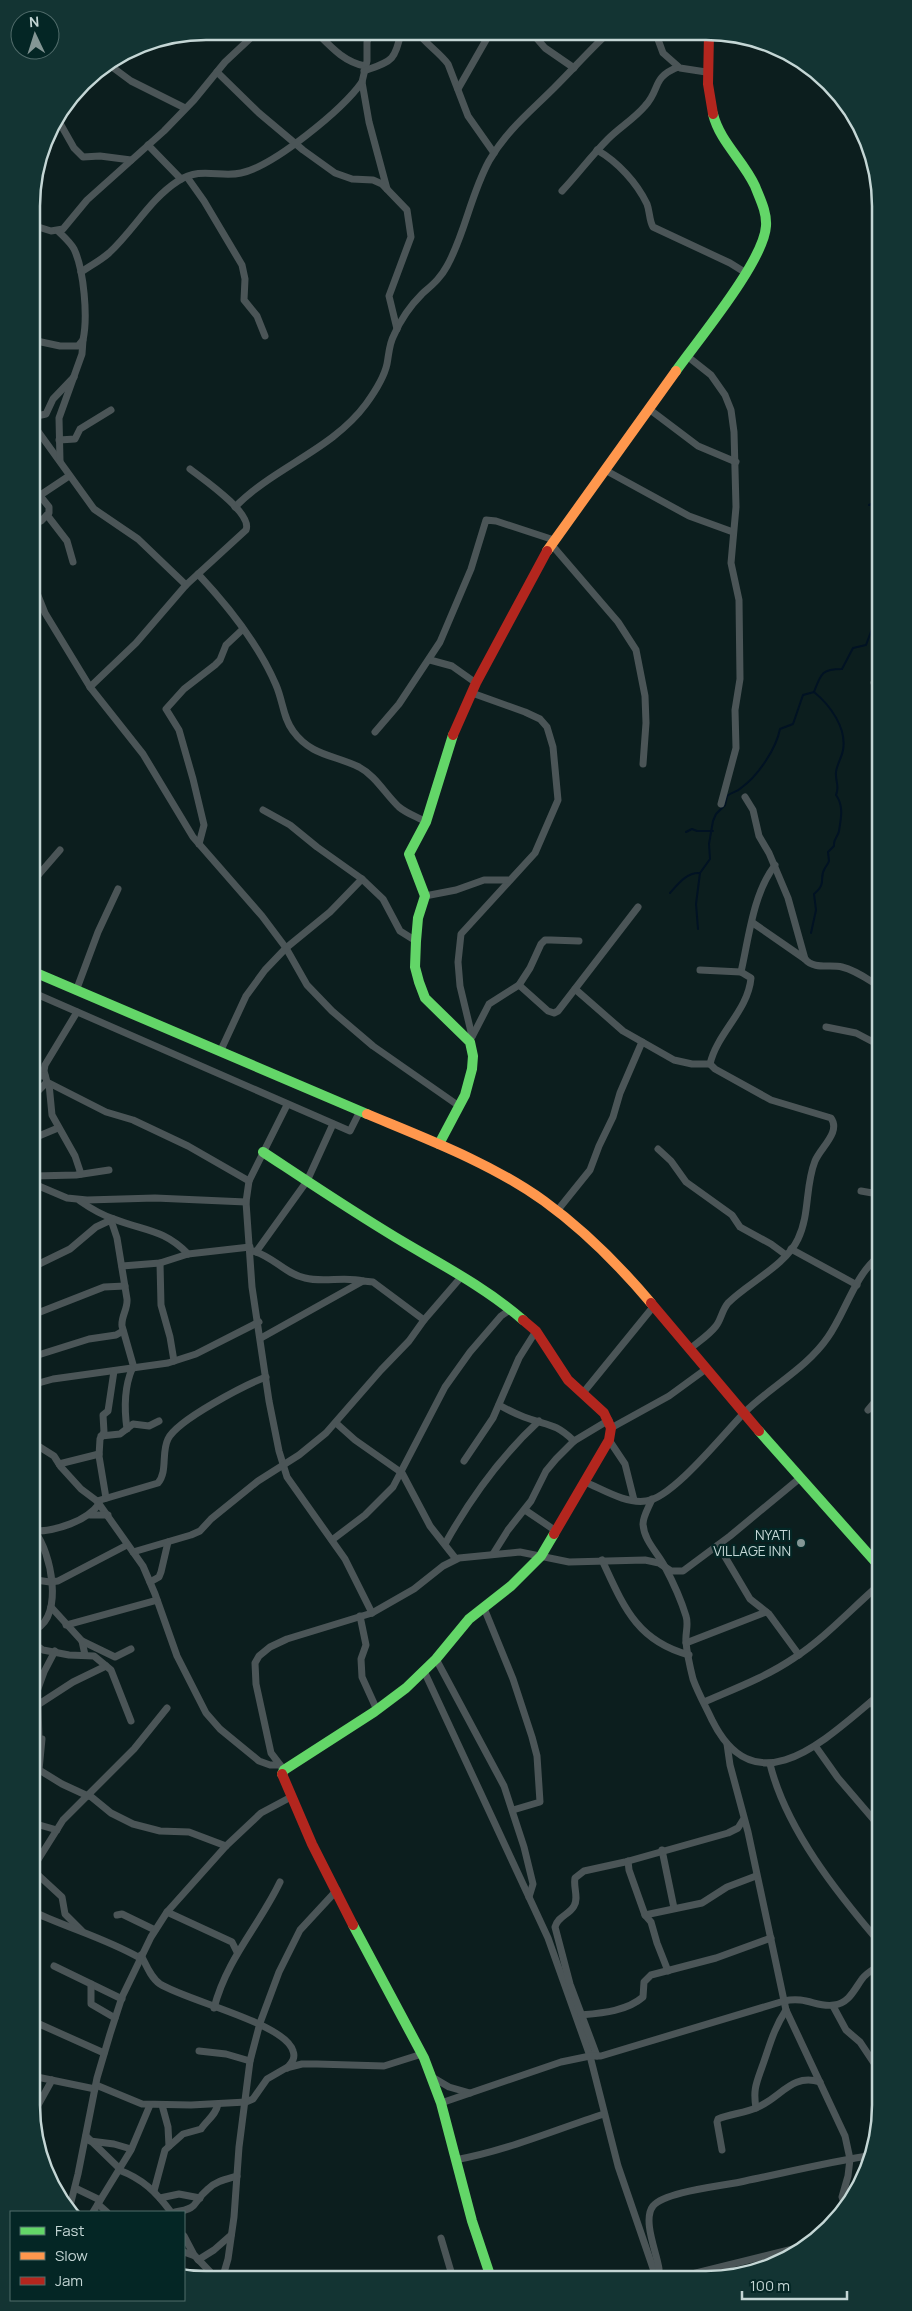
<svg xmlns="http://www.w3.org/2000/svg" width="912" height="2311" viewBox="0 0 912 2311" font-family="Manrope,sans-serif">
  <rect width="100%" height="100%" fill="#0c1e1e"/>
  <g fill="none" stroke-linecap="round" stroke-linejoin="round">
    <g stroke="#011223" stroke-width="2">
      <path d="M869,505l7,-3"/>
      <path d="M814,692c7,-19 8,-23 28,-23l11,-21 13,-3 6,-16 4,-1"/>
      <path d="M686,832l6,-3 5,2h16"/>
      <path d="M670,893c8,-9 17,-21 30,-20"/>
      <path d="M698,929l-2,-25 4,-31 10,-14 -1,-15 4,-23 3,-7 9,-9 2,-9c5,-4 10,-4 14,-8 17,-12 35,-39 39,-59l13,-5 10,-29 11,-3"/>
      <path d="M811,933l5,-23 -2,-16c14,-12 4,-15 11,-26 1,-2 3,-4 4,-7l-1,-9 6,-6c-1,-7 4,-9 5,-15 2,-13 5,-25 -3,-36 4,-9 -1,-14 0,-23 1,-8 6,-15 7,-22 4,-22 -13,-45 -29,-58"/>
    </g>
    <g stroke="#4b5557" stroke-width="7">
      <path d="M316,32c15,15 28,30 49,34"/>
      <path d="M371,32l-4,10v19l-5,21 7,40 18,67"/>
      <path d="M418,33c9,12 21,19 30,31l20,52 26,37"/>
      <path d="M532,33l13,15 29,20"/>
      <path d="M656,34l7,19 17,15 26,4"/>
      <path d="M108,64l23,17 54,27"/>
      <path d="M364,71c27,-10 31,-9 37,-39"/>
      <path d="M217,72l42,41 44,37 32,23 17,6 21,1 9,4 25,26 4,27 -22,59 8,33"/>
      <path d="M458,89l32,-56"/>
      <path d="M57,118l17,30 9,9 17,-1 31,4"/>
      <path d="M148,145l33,34"/>
      <path d="M597,150c21,12 40,33 50,54 3,8 2,16 6,23l77,36 16,10"/>
      <path d="M187,177l17,24 38,64 3,14 -1,21 13,16 8,20"/>
      <path d="M562,191c16,-17 29,-35 46,-52 12,-12 26,-20 37,-33 16,-17 6,-28 33,-39"/>
      <path d="M32,225l19,6 12,-2 24,-29 77,-69 30,-31 31,-38 32,-30"/>
      <path d="M81,272c9,-6 20,-12 28,-19 25,-23 41,-54 69,-72 23,-15 42,-3 63,-8 33,-7 102,-64 121,-91"/>
      <path d="M32,340l28,6h18l5,-6c5,-23 1,-70 -9,-91 -4,-7 -10,-12 -16,-18"/>
      <path d="M687,356l24,19 14,20 6,15 3,22 2,75 -5,56 8,37 1,79 -5,31 1,38 -15,56"/>
      <path d="M649,409l49,37 38,16"/>
      <path d="M32,417l14,-3 7,-15 21,-22"/>
      <path d="M32,423l62,86 44,30 48,46"/>
      <path d="M59,440l16,-1 5,-10 31,-19"/>
      <path d="M60,461l-1,-43 23,-64 1,-14"/>
      <path d="M605,470l84,46 44,16"/>
      <path d="M235,507c39,-40 97,-57 131,-103 8,-11 18,-26 21,-40 2,-10 2,-20 7,-29 6,-14 17,-30 28,-41 10,-9 18,-15 25,-28 18,-32 23,-70 42,-105 18,-31 41,-49 65,-73 18,-18 35,-37 53,-54"/>
      <path d="M47,515l20,26 6,21"/>
      <path d="M33,524l8,-3 8,-8v-6l-8,-10 1,-3 27,-18"/>
      <path d="M551,544l67,78 18,28 9,46 1,27 -3,41"/>
      <path d="M198,574c31,33 60,69 78,111 7,16 7,33 17,46 18,25 42,24 66,36 17,9 26,27 40,40 7,6 18,10 27,15"/>
      <path d="M33,583l12,30 45,74 53,67 50,83 69,79 24,32 21,37 25,26 41,35 86,60"/>
      <path d="M430,660l22,6 24,17"/>
      <path d="M874,683l2,5"/>
      <path d="M90,687l46,-44 50,-58 60,-55c7,-17 -43,-51 -56,-61"/>
      <path d="M472,693l53,19 15,7 7,8 6,20 5,53 -23,53 -74,81 -3,28 2,24 12,50"/>
      <path d="M375,732l24,-28 41,-62 31,-73 15,-49 10,1 58,19"/>
      <path d="M745,797l8,13 6,26 10,17 19,45 17,61c9,11 25,5 37,8 13,3 24,11 35,18"/>
      <path d="M263,810l27,15 27,22 45,32 21,20 17,32 16,10"/>
      <path d="M199,844l5,-19 -11,-46 -14,-49 -13,-21 18,-20 31,-24 5,-5 6,-15 17,-16"/>
      <path d="M34,880l26,-30"/>
      <path d="M425,896l31,-6 28,-10h24"/>
      <path d="M753,923l52,36"/>
      <path d="M741,972c8,-35 12,-78 34,-107"/>
      <path d="M519,985l29,26 6,2 4,-2 80,-104"/>
      <path d="M575,989l48,42 51,29 18,4h18"/>
      <path d="M76,991l22,-59 20,-43"/>
      <path d="M34,993l316,138 10,-20"/>
      <path d="M77,1012l-32,53 -1,6 3,11 59,30 27,8 55,26 61,35"/>
      <path d="M826,1027l30,6 21,11"/>
      <path d="M472,1037l17,-33 30,-19 11,-17 11,-24 4,-4h6l28,1"/>
      <path d="M220,1052l26,-56 19,-26 21,-22 44,-36 32,-33"/>
      <path d="M34,1076h11"/>
      <path d="M49,1084l3,31 23,41 6,18"/>
      <path d="M34,1095l13,-13"/>
      <path d="M287,1105l-38,76 -3,21 6,85 17,114 10,50 8,26 58,82 27,54"/>
      <path d="M34,1138l24,-10"/>
      <path d="M658,1149l13,12 15,21 46,33 8,12 31,17 15,11"/>
      <path d="M34,1176l42,-1 33,-5"/>
      <path d="M34,1184l33,14 20,2 68,-2 91,4"/>
      <path d="M861,1191l17,3"/>
      <path d="M80,1201c10,7 22,14 34,18 30,12 50,10 74,35"/>
      <path d="M557,1211l33,-41 9,-24 14,-29 7,-24 22,-51"/>
      <path d="M111,1220l6,18 10,61c1,10 -6,17 -5,27l12,42"/>
      <path d="M791,1249l66,36"/>
      <path d="M253,1251c20,5 32,23 52,27 19,5 39,-2 58,3"/>
      <path d="M256,1252l51,-71 26,-57"/>
      <path d="M160,1263l1,42 9,32 4,24"/>
      <path d="M35,1266l35,-17 26,-22 17,-8"/>
      <path d="M122,1266l38,-3 28,-9 62,-7"/>
      <path d="M35,1314l69,-27 21,-1"/>
      <path d="M261,1338l102,-57 10,1 51,38"/>
      <path d="M690,1349c8,-7 19,-14 26,-23 5,-6 6,-16 12,-23 20,-20 58,-38 70,-64 12,-25 7,-53 17,-78 6,-14 26,-29 16,-43l-60,-18 -56,-31 -5,-5c7,-31 38,-53 41,-86l-10,-6 -41,-2"/>
      <path d="M35,1356l54,-17 27,-4 7,-4"/>
      <path d="M35,1384l18,-5 115,-16 28,-9 63,-32"/>
      <path d="M583,1393l70,-86"/>
      <path d="M499,1405c9,5 17,9 25,12 24,9 30,5 50,24"/>
      <path d="M868,1410l10,-12"/>
      <path d="M336,1423l19,17 47,33 28,53 26,33"/>
      <path d="M611,1428l58,-32 37,-27"/>
      <path d="M127,1429c-3,-21 -3,-41 5,-60"/>
      <path d="M101,1436l19,-2 13,-10 16,2 10,-5"/>
      <path d="M609,1440l16,24 9,36"/>
      <path d="M35,1444l19,12 7,11 20,22 16,12 46,65 12,28 22,62 29,57 14,16 39,32 11,4h9"/>
      <path d="M464,1461l29,-43 26,-60 17,-27"/>
      <path d="M59,1464l40,-10"/>
      <path d="M585,1482c19,8 41,22 61,19 26,-2 79,-69 98,-88 26,-26 63,-45 84,-76 17,-24 27,-62 50,-80"/>
      <path d="M106,1498l-7,-42 1,-17 4,-7 -1,-17 5,-4 6,-40"/>
      <path d="M652,1499c-3,8 -9,17 -9,25 1,17 15,29 22,43 8,15 16,33 21,49 3,9 -1,17 0,26 1,12 4,25 7,37 5,14 13,28 19,41 45,91 118,15 167,-25"/>
      <path d="M97,1501l61,-18c10,-12 3,-30 10,-44 9,-19 77,-54 98,-62"/>
      <path d="M525,1510l31,21"/>
      <path d="M90,1515h18"/>
      <path d="M35,1531c21,0 52,-10 64,-27"/>
      <path d="M35,1532c16,20 29,83 1,97"/>
      <path d="M332,1540l33,-25 28,-28 52,-100 25,-35 31,-36 10,-7"/>
      <path d="M445,1544c25,-45 56,-88 94,-123"/>
      <path d="M718,1545l32,54 19,15 30,41"/>
      <path d="M133,1552l58,-17 9,-4 11,-12 47,-38 41,-26 27,-22 55,-63 28,-29 15,-21 38,-44"/>
      <path d="M493,1554l15,-24 23,-29 15,-30 10,-12 18,-18 35,-21"/>
      <path d="M602,1560c21,45 34,81 87,95"/>
      <path d="M36,1580l14,2 8,-1 69,-36"/>
      <path d="M150,1582l9,-5 2,-5 7,-30"/>
      <path d="M51,1607l31,34 3,14"/>
      <path d="M484,1608l29,71 19,58 5,19 3,46 -27,8"/>
      <path d="M360,1616l6,29 -5,14 1,18 15,33"/>
      <path d="M66,1625l91,-25"/>
      <path d="M82,1641l33,16 16,-8"/>
      <path d="M686,1643l80,-31"/>
      <path d="M36,1645l7,5 26,5 25,1 17,14 20,51"/>
      <path d="M436,1659l68,127 20,61 9,37 -4,13"/>
      <path d="M424,1671l124,267 42,118 28,110 37,108"/>
      <path d="M36,1694l8,-22 11,-21"/>
      <path d="M704,1702c30,-13 62,-25 90,-44 31,-20 57,-49 85,-73"/>
      <path d="M871,1702l8,11"/>
      <path d="M38,1705l1,35"/>
      <path d="M36,1706l37,-24 33,-16"/>
      <path d="M727,1744l3,21 18,67 38,178 59,126 5,23 -2,17 -6,21 4,12"/>
      <path d="M816,1747l22,31 42,49"/>
      <path d="M770,1764c16,65 67,129 110,179"/>
      <path d="M36,1768l26,16 26,12"/>
      <path d="M39,1770l3,-31"/>
      <path d="M284,1770l-13,-17 -15,-69 -1,-21 4,-7 11,-9 17,-8 85,-26 42,-24 29,-23 16,-8 61,-6 49,10 76,-2 14,3 12,8h12l47,-35 70,-58"/>
      <path d="M89,1795l22,18 22,11 27,7 29,1 37,14"/>
      <path d="M36,1824l21,6"/>
      <path d="M662,1850l12,58"/>
      <path d="M628,1861l1,9 16,45 6,7 6,21 11,28"/>
      <path d="M36,1863l27,-43 71,-71 33,-41"/>
      <path d="M36,1873l26,24 3,17 17,17"/>
      <path d="M167,1912l65,30 5,10"/>
      <path d="M36,1913c35,16 71,26 104,45"/>
      <path d="M117,1915l5,-1 33,16"/>
      <path d="M645,1915l57,-12 25,-16 29,-11"/>
      <path d="M141,1955c5,10 10,23 19,29 27,17 125,39 133,67 3,8 -2,12 -6,17"/>
      <path d="M54,1966l68,33"/>
      <path d="M91,1984v20l24,14"/>
      <path d="M833,2006l13,24 14,12 20,30"/>
      <path d="M214,2008c13,-50 45,-82 66,-126"/>
      <path d="M581,2015c21,-2 46,-4 62,-18l1,-15 7,-7 65,-17 55,-20"/>
      <path d="M37,2023l67,30"/>
      <path d="M199,2051l27,3 24,7"/>
      <path d="M597,2056l-27,-72 -15,-57c3,-11 14,-12 19,-21 5,-8 -1,-19 1,-28l9,-7 41,-9 103,-29 10,-5 5,-8"/>
      <path d="M37,2077l58,12"/>
      <path d="M432,2077l17,10 21,6"/>
      <path d="M96,2085l46,19 49,1 55,-3 7,-3 14,-20 19,-11 16,-4h15l67,2 38,-12"/>
      <path d="M441,2103l120,-41 29,-6h11l183,-55c23,-5 33,7 50,4 15,-2 20,-15 28,-26 4,-6 12,-10 18,-14"/>
      <path d="M162,2105l6,22 1,19"/>
      <path d="M37,2107l15,-27"/>
      <path d="M756,2108c-3,-18 0,-24 6,-41 8,-22 11,-37 24,-57"/>
      <path d="M86,2136l34,33"/>
      <path d="M90,2141l24,3 17,5"/>
      <path d="M722,2150l-5,-28 1,-3c12,-5 26,-6 38,-11 25,-10 35,-35 64,-26"/>
      <path d="M455,2160c51,-9 99,-30 149,-46"/>
      <path d="M119,2170c24,9 37,22 52,42"/>
      <path d="M75,2188l25,12"/>
      <path d="M154,2191l11,-41 18,-16 18,-5c6,-9 15,-14 17,-25"/>
      <path d="M160,2198l19,-4 21,4"/>
      <path d="M98,2204l9,8"/>
      <path d="M69,2210l9,-36 19,-96 13,-44 12,-37 29,-60 16,-25 59,-66 35,-33 30,-16"/>
      <path d="M93,2212l38,-62 19,-45"/>
      <path d="M175,2212c26,-4 16,-9 33,-23 8,-8 19,-10 29,-13"/>
      <path d="M184,2236l10,19"/>
      <path d="M441,2238l11,37"/>
      <path d="M184,2252l11,4 19,20"/>
      <path d="M198,2260l16,-10 17,-15"/>
      <path d="M659,2269c-2,-16 -17,-49 -6,-63 13,-15 71,-20 92,-25 43,-9 84,-19 128,-26"/>
      <path d="M692,2274l117,-29"/>
      <path d="M223,2276l5,-17 6,-42 5,-70 11,-86 10,-38 19,-51 21,-42 37,-40"/>
    </g>
    <g stroke="#63d668" stroke-width="10">
      <path d="M676,371c22,-31 88,-110 90,-145 1,-14 -6,-27 -11,-40 -12,-26 -35,-44 -42,-72"/>
      <path d="M34,972l333,142"/>
      <path d="M439,1144l26,-49 7,-26 1,-13 -3,-14 -45,-44 -6,-16 -4,-15 1,-26 2,-23 7,-22 -16,-42 17,-32 27,-87"/>
      <path d="M263,1152c44,29 87,58 132,85 43,26 89,49 128,83"/>
      <path d="M759,1431l120,135"/>
      <path d="M282,1774l2,-4 90,-58 32,-24 30,-29 33,-40 42,-33 30,-30 13,-22"/>
      <path d="M353,1925l71,133 17,45 31,118 18,54"/>
    </g>
    <g stroke="#ff974d" stroke-width="10">
      <path d="M547,551l129,-180"/>
      <path d="M367,1114c60,25 124,49 177,87 40,29 75,64 107,102"/>
    </g>
    <g stroke="#b3261e" stroke-width="10">
      <path d="M709,34l-1,50 5,30"/>
      <path d="M453,735l23,-52 71,-132"/>
      <path d="M651,1303l108,128"/>
      <path d="M523,1320l13,11 32,49 36,33 7,15 -2,12 -55,94"/>
      <path d="M282,1774l30,70 41,81"/>
    </g>
  </g>
  <circle fill="#849695" stroke="#042625" stroke-width="2" cx="801" cy="1543" r="5"/>
  <g text-anchor="middle" stroke-width="4.5" stroke-linejoin="round" paint-order="stroke">
    <g font-size="14" fill="#c4d6d5" stroke="#042625" text-anchor="end">
      <text x="791" y="1540">NYATI<tspan x="791" dy="16">VILLAGE INN</tspan></text>
    </g>
  </g>
  <path d="M0 0H912V2311H0ZM206 40H706A166 166 0 0 1 872 206V2105A166 166 0 0 1 706 2271H206A166 166 0 0 1 40 2105V206A166 166 0 0 1 206 40Z" fill="#133433" fill-rule="evenodd"/>
  <path fill="none" stroke="#c4d6d5" stroke-width="2.5" d="M206 40H706A166 166 0 0 1 872 206V2105A166 166 0 0 1 706 2271H206A166 166 0 0 1 40 2105V206A166 166 0 0 1 206 40Z"/>
  <rect x="10" y="2211" width="175" height="90" fill="#042625" stroke="#516c6b"/>
  <rect x="20" y="2227" width="25" height="8" fill="#63d668" stroke="#516c6b"/>
  <text x="55" y="2236" font-size="15" fill="#c4d6d5">Fast</text>
  <rect x="20" y="2252" width="25" height="8" fill="#ff974d" stroke="#516c6b"/>
  <text x="55" y="2261" font-size="15" fill="#c4d6d5">Slow</text>
  <rect x="20" y="2277" width="25" height="8" fill="#b3261e" stroke="#516c6b"/>
  <text x="55" y="2286" font-size="15" fill="#c4d6d5">Jam</text>
  <g transform="translate(35 35) rotate(356)"><circle r="24" fill="#042625" stroke="#516c6b"/>
  <path d="M0-4L9 19L0 12L-9 19Z" fill="#849695"/>
  <text y="-8" font-size="14" font-weight="bold" text-anchor="middle" fill="#c4d6d5">N</text>
  </g>
  <path d="M742 2291v8h105v-8" fill="none" stroke="#c4d6d5" stroke-width="2.5"/>
  <text x="750" y="2291" font-size="15" fill="#c4d6d5" stroke="#042625" stroke-width="4" paint-order="stroke">100 m</text>
</svg>
